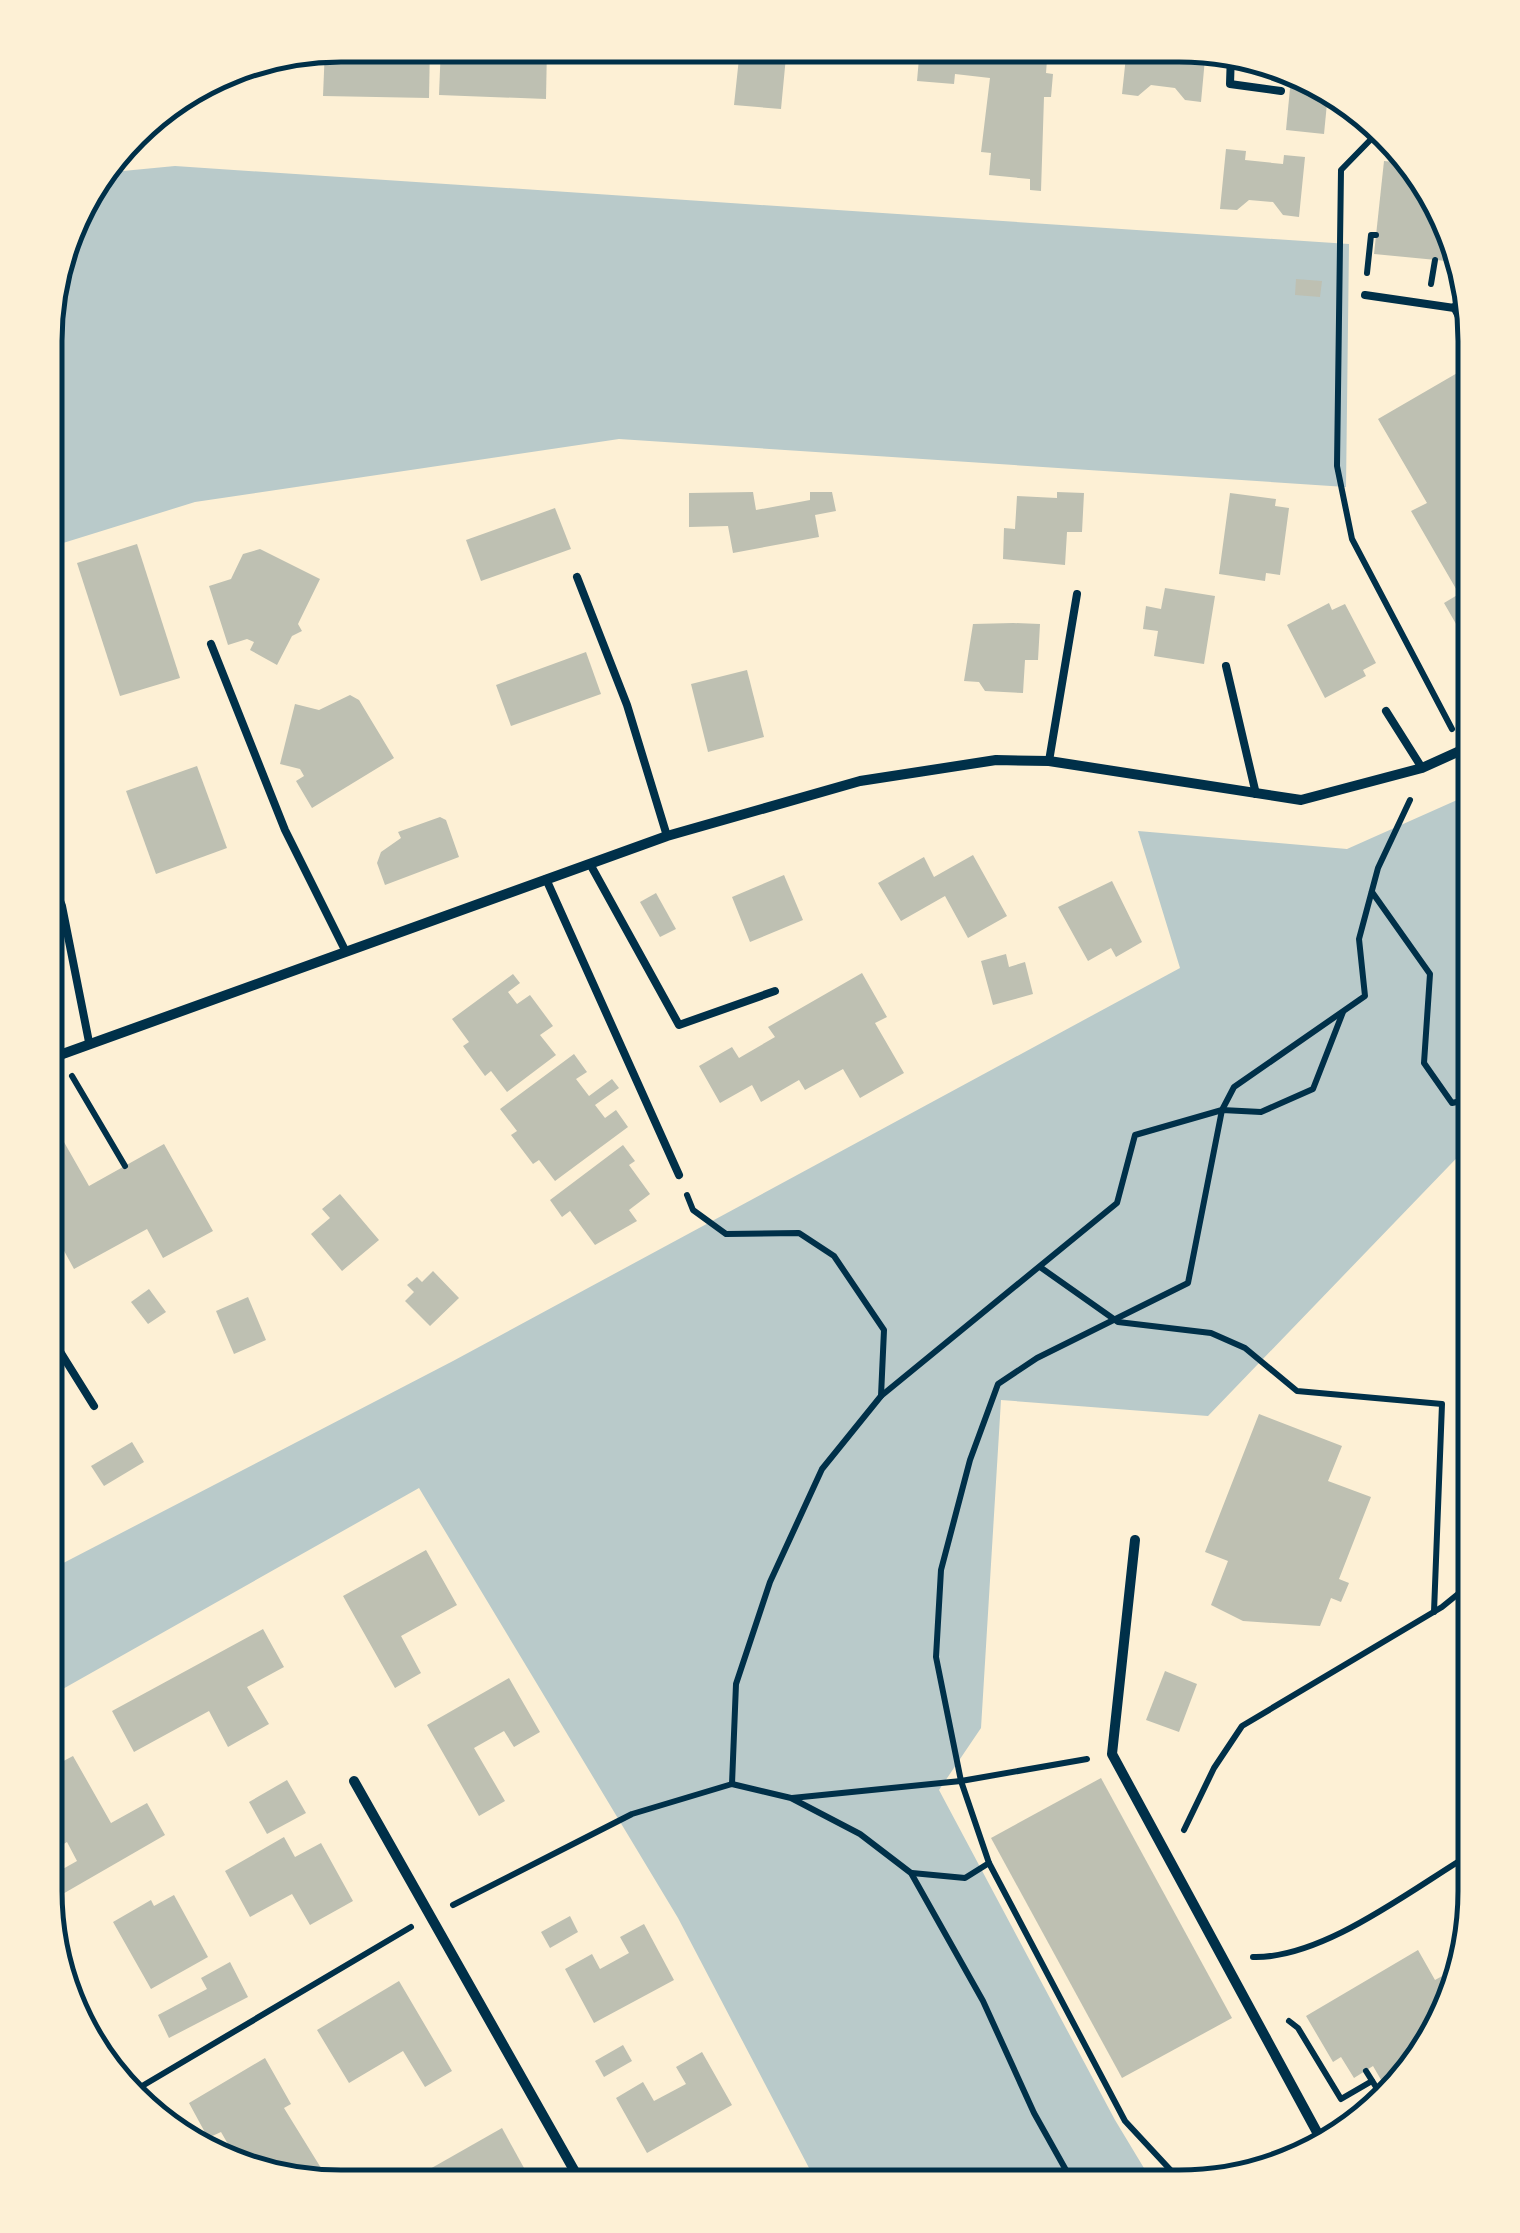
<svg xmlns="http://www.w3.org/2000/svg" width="1520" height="2233" viewBox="0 0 1520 2233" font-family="'Alegreya Sans',sans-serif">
  <rect width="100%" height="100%" fill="#fdf0d5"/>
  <g fill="#b9caca">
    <path d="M175,166l1174,78 -3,243 -727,-48 -424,63 -148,46 1,-246 36,-108 18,-21z"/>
    <path d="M1475,792v347l-267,277 -207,-16 -20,328 -42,62 176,330 41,68 -337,-1 -141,-269 -259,-430 -374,211 1,-127 407,-211 727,-393 -42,-137 209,18z"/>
  </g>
  <g fill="#bec0b2">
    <path d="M341,45h89l-1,53 -106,-2 2,-48z"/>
    <path d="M441,45l106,1 -1,53 -107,-4z"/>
    <path d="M690,46h97l-6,63 -47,-4 5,-47 -50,-4z"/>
    <path d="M920,47h128l-2,26 7,1 -2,23h-7l-3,94 -11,-1v-11l-41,-4 2,-22 -10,-1 9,-74 -35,-4 -1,10 -37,-3z"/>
    <path d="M1127,47l79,1 -5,54 -16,-2 -10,-12 -24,-3 -13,11 -16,-2z"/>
    <path d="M1291,78l37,15 -4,41 -38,-4z"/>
    <path d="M1226,149l20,2 -1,9 38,4 1,-9 21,2 -6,60 -16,-2 -10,-13 -24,-2 -12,10 -17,-1z"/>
    <path d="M1384,161l22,2 39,48 12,51 -83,-8z"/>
    <path d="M1296,279l26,2 -2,16 -25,-2z"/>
    <path d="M1459,372l16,28v257l-31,-54 15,-9 -48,-83 16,-8 -49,-84z"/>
    <path d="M753,492l3,18 54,-10v-8h22l4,19 -21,4 4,22 -86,16 -5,-27 -39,1v-34z"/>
    <path d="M1057,492l27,1 -2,39h-15l-2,33 -62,-6 1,-31 11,1 2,-33 40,2z"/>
    <path d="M1230,493l46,6 -1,7 14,2 -9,67 -14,-2 -1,8 -46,-7z"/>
    <path d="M555,508l16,41 -90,32 -15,-41z"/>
    <path d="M137,544l43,134 -60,18 -43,-133z"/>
    <path d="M260,549l60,30 -22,45 4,7 -10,5 -15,29 -27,-15 4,-8 -7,-3 -19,6 -19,-59 22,-7 12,-25z"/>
    <path d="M1165,588l50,8 -11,68 -50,-8 4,-25 -15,-2 3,-23 15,3z"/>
    <path d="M1329,603l3,7 13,-6 31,59 -13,7 3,6 -41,22 -38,-73z"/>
    <path d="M1013,623l27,1 -2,36h-13l-2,33 -38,-2 -6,-9 -15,-1 9,-57z"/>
    <path d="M586,652l15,42 -90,32 -15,-41z"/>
    <path d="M747,670l17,67 -56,15 -17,-68z"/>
    <path d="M350,695l9,5 35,58 -82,50 -16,-27 8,-5 -4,-7 -20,-5 15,-60 24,6z"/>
    <path d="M197,766l30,82 -71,26 -30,-83z"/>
    <path d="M440,817l6,3 13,37 -74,28 -8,-22 4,-11 20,-14 -3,-6z"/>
    <path d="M973,855l34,61 -39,22 -23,-42 -44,25 -23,-38 46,-26 10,20z"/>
    <path d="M784,875l19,45 -53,22 -18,-45z"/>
    <path d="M1112,881l30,61 -26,15 -5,-9 -23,13 -30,-54z"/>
    <path d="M656,893l20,36 -16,8 -20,-35z"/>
    <path d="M1006,954l3,13 16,-5 8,32 -40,11 -12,-44z"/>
    <path d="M862,973l25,44 -12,6 29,50 -44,25 -17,-29 -38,21 -6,-10 -38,22 -9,-17 -32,18 -21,-37 33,-19 7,11 36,-21 -7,-10z"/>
    <path d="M513,974l7,9 -12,9 9,12 13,-9 23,31 -13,9 16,20 -49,37 -16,-21 -6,5 -22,-30 6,-4 -17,-23z"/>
    <path d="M574,1054l13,18 -11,7 13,17 23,-17 7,9 -24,17 10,13 11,-8 12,17 -73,54 -16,-21 -6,4 -22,-29 6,-4 -17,-22z"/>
    <path d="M60,1135l29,51 75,-42 49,87 -50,27 -16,-29 -73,40 -28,-51v-75z"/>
    <path d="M623,1145l12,16 -6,4 21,29 -21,16 8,11 -42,24 -25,-34 -8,6 -12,-17z"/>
    <path d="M340,1194l39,46 -37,31 -31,-37 19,-16 -8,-9z"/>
    <path d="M433,1271l26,27 -29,28 -25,-25 9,-9 -7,-7 10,-8 5,5z"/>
    <path d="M149,1289l17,23 -18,12 -17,-22z"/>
    <path d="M248,1297l18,43 -32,14 -18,-43z"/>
    <path d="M1259,1414l83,32 -14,35 43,16 -32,82 10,4 -8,19 -10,-4 -11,28 -77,-5 -32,-16 17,-44 -23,-9z"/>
    <path d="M132,1442l12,20 -40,24 -13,-20z"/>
    <path d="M426,1550l31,55 -56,31 20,37 -26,15 -52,-92z"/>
    <path d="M263,1629l21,38 -37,20 22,37 -41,23 -19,-36 -75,41 -22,-41z"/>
    <path d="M1165,1671l32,13 -18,48 -33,-12z"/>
    <path d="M509,1678l31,54 -26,15 -10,-16 -30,17 31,53 -26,15 -52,-91z"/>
    <path d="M73,1756l38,67 36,-20 18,32 -111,64 -9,-20 32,-18 -10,-19 -17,10 -5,-9v-79l6,-3 3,5z"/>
    <path d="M1101,1778l131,240 -110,60 -131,-240z"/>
    <path d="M287,1780l19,33 -39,21 -18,-32z"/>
    <path d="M284,1837l11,20 26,-14 32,58 -43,24 -18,-31 -42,23 -25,-46z"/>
    <path d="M174,1895l34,62 -57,32 -38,-67 38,-22 3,6z"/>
    <path d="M570,1916l8,16 -28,16 -9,-16z"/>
    <path d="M644,1924l30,56 -80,43 -29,-54 27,-15 8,15 29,-16 -9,-16z"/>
    <path d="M1418,1950l17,30 20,-11 -30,88 -38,33 -14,-24 -19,12 -13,-21 -8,5 -27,-46z"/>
    <path d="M230,1962l18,35 -79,41 -11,-23 49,-26 -6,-11z"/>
    <path d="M399,1981l53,90 -27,16 -22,-36 -54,32 -32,-53z"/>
    <path d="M623,2045l9,16 -28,16 -9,-16z"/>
    <path d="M702,2052l30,53 -85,48 -31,-55 27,-16 11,19 32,-17 -10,-17z"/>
    <path d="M265,2058l26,46 -7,4 37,60 -20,12 4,6 -69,-28 -15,-26 -13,6 -19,-35z"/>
    <path d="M502,2128l32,58h-125l-2,-4z"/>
  </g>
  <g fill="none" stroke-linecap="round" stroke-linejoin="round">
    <g stroke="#003049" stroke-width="6">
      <path d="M547,49l3,-3"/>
      <path d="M430,55h6v-10"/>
      <path d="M1379,131l-38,39 -4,296 15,73 100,190"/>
      <path d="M1367,273l4,-38h5"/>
      <path d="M1431,284l4,-24"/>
      <path d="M1372,892l58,82 -6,89 28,40 23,-5"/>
      <path d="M72,1076l53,90"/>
      <path d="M687,1195l6,15 33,24 73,-1 35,23 50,74 -3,66 -59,73 -52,113 -34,102 -4,100"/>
      <path d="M1040,1267l78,55 93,11 34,15 52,43 145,13 -8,208"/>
      <path d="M881,1396l236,-193 18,-68 87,-25 12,-23 131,-91 -6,-57 19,-71 32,-68"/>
      <path d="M792,1798l169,-17 126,-22"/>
      <path d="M1184,1830l30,-62 28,-42 200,-119 32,-26"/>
      <path d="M989,1863l-28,-82 -25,-124 5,-87 29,-110 28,-76 39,-26 151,-75 34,-173 39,2 52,-23 30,-77"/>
      <path d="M912,1873l53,5 24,-15 136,258 52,56"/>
      <path d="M453,1905l179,-91 100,-30 59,14 69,36 51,39 72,128 51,112 42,75"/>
      <path d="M1253,1957c71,2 160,-69 221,-105"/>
      <path d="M1289,2021l9,7 43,71 31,-18"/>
      <path d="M1366,2071l15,24"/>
      <path d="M132,2092l279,-165"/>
      <path d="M1059,2188l6,-17"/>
    </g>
    <g stroke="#003049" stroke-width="8">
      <path d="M1231,53l-1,31 51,7"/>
      <path d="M1365,295l103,15"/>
      <path d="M1454,307l21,40"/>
      <path d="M577,577l50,128 40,131"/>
      <path d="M211,644l74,186 61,122"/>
      <path d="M1226,666l30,128"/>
      <path d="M1386,711l36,57"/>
      <path d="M1049,761l28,-167"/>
      <path d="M590,864l89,161 96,-34"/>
      <path d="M47,868l15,38 27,136"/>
      <path d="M546,879l133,296"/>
      <path d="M46,1329l48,77"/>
    </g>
    <g stroke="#003049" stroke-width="10">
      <path d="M46,1060l621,-224 193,-55 136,-21 53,1 252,39 121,-32 53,-24"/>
      <path d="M1135,1540l-23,214 212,391"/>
      <path d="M354,1781l229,405"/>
    </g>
  </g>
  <path d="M0 0H1520V2233H0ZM341 62H1179A279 279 0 0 1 1458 341V1891A279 279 0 0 1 1179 2170H341A279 279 0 0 1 62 1891V341A279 279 0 0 1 341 62Z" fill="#fdf0d5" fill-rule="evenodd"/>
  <path fill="none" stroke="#003049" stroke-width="5" d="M341 62H1179A279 279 0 0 1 1458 341V1891A279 279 0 0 1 1179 2170H341A279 279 0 0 1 62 1891V341A279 279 0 0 1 341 62Z"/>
</svg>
